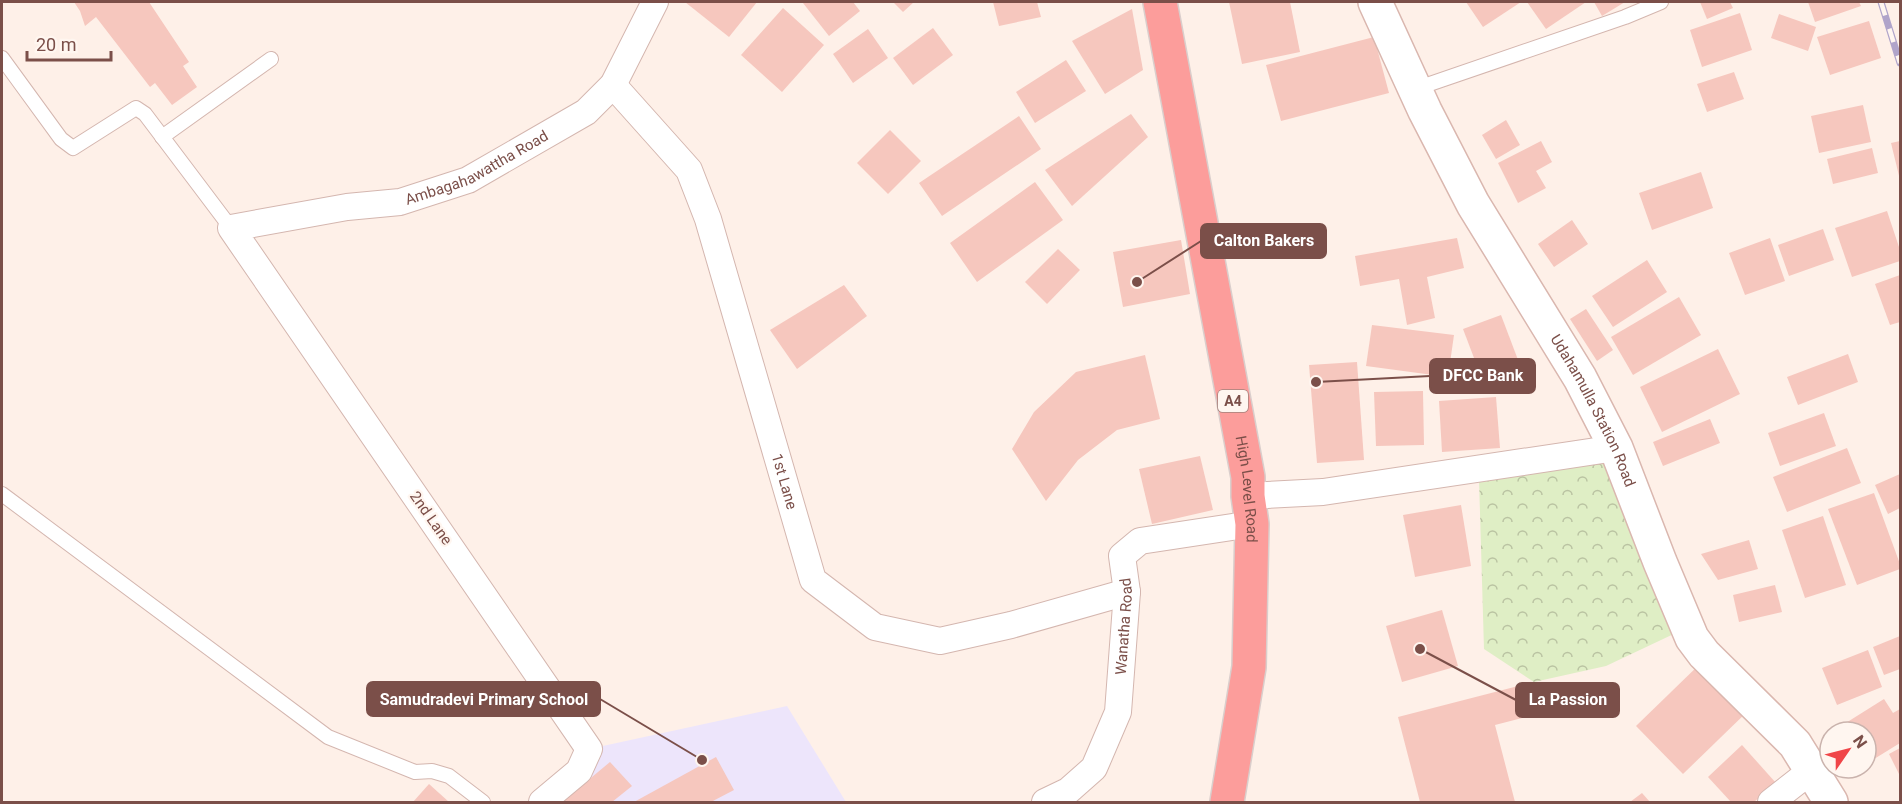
<svg xmlns="http://www.w3.org/2000/svg" width="1902" height="804" viewBox="0 0 1902 804" font-family="Roboto,sans-serif">
  <defs>
    <pattern id="forest-crowns" width="20" height="18" patternUnits="userSpaceOnUse" patternTransform="scale(1.5)"><rect width="20" height="18" fill="#dfeec5"/><path d="M2 6a3 3 0 1 1 6 0M12 15a3 3 0 1 1 6 0" fill="none" stroke="#bac3a2"/></pattern>
  </defs>
  <rect width="100%" height="100%" fill="#fef0e8"/>
  <path fill="#ede5fb" d="M787,706l59,96h-304l47,-53z"/>
  <path fill="url(#forest-crowns)" d="M1616,452l81,171 -91,43 -72,16 -50,-33 -5,-170z"/>
  <g fill="#f6c7be">
    <path d="M74,2h75l40,60 -6,4 14,21 -25,18 -17,-22 -5,4 -54,-70 -11,9 -5,-15z"/>
    <path d="M685,2h72l-28,35z"/>
    <path d="M804,2h49l7,9 -31,25 -26,-33z"/>
    <path d="M893,2h21l-11,10z"/>
    <path d="M993,2h44l4,15 -42,9z"/>
    <path d="M1229,2h61l10,50 -58,12z"/>
    <path d="M1466,2h55l-38,25z"/>
    <path d="M1527,2h59l-40,27z"/>
    <path d="M1594,2h31l-23,14z"/>
    <path d="M1700,2h30l3,6 -26,11z"/>
    <path d="M1808,2h51l2,4 -46,16z"/>
    <path d="M783,8l41,37 -42,47 -41,-37z"/>
    <path d="M1132,9l11,61 -38,24 -33,-53z"/>
    <path d="M1740,13l12,37 -50,17 -12,-37z"/>
    <path d="M1779,14l37,13 -8,24 -37,-13z"/>
    <path d="M1869,21l12,37 -51,17 -13,-38z"/>
    <path d="M933,28l20,27 -40,30 -20,-27z"/>
    <path d="M868,29l20,29 -35,25 -20,-29z"/>
    <path d="M1374,37l15,56 -108,28 -15,-56z"/>
    <path d="M1066,60l20,31 -51,32 -19,-31z"/>
    <path d="M1734,72l10,27 -37,13 -10,-28z"/>
    <path d="M1863,105l8,37 -52,11 -8,-37z"/>
    <path d="M1131,114l17,23 -76,69 -27,-36z"/>
    <path d="M1019,116l22,33 -99,67 -23,-33z"/>
    <path d="M1506,120l14,25 -24,14 -14,-24z"/>
    <path d="M890,130l31,31 -33,33 -31,-31z"/>
    <path d="M1541,141l11,21 -16,9 10,17 -28,15 -20,-40z"/>
    <path d="M1900,141v39l-9,-37z"/>
    <path d="M1872,148l6,25 -45,11 -6,-25z"/>
    <path d="M1701,172l12,36 -61,22 -13,-37z"/>
    <path d="M1035,182l28,38 -86,62 -27,-39z"/>
    <path d="M1887,211l13,39v11l-48,16 -17,-49z"/>
    <path d="M1572,220l16,24 -34,23 -16,-23z"/>
    <path d="M1823,229l11,31 -45,16 -11,-31z"/>
    <path d="M1457,238l7,30 -37,9 8,41 -28,7 -8,-46 -39,7 -5,-30z"/>
    <path d="M1770,238l15,43 -40,14 -16,-42z"/>
    <path d="M1181,240l9,54 -67,13 -10,-55z"/>
    <path d="M1058,249l22,21 -33,34 -22,-22z"/>
    <path d="M1647,260l20,32 -54,35 -21,-31z"/>
    <path d="M1900,275v47l-10,3 -15,-41z"/>
    <path d="M844,285l23,31 -70,53 -27,-39z"/>
    <path d="M1679,297l22,38 -68,40 -22,-38z"/>
    <path d="M1586,309l27,41 -16,11 -27,-42z"/>
    <path d="M1501,315l22,58 -38,14 -22,-58z"/>
    <path d="M1372,325l82,10 -6,42 -82,-11z"/>
    <path d="M1718,349l22,45 -78,38 -22,-45z"/>
    <path d="M1848,354l10,28 -60,23 -11,-28z"/>
    <path d="M1145,355l15,64 -43,11 -39,30 -32,41 -34,-52 22,-37 42,-40z"/>
    <path d="M1357,362l7,98 -47,3 -8,-98z"/>
    <path d="M1423,391l1,54 -48,1 -2,-54z"/>
    <path d="M1496,397l4,51 -58,4 -3,-51z"/>
    <path d="M1824,413l12,33 -56,20 -12,-33z"/>
    <path d="M1710,419l10,24 -57,23 -10,-24z"/>
    <path d="M1847,448l14,35 -74,29 -14,-35z"/>
    <path d="M1200,456l13,54 -61,14 -13,-55z"/>
    <path d="M1900,474v34l-12,6 -13,-29z"/>
    <path d="M1874,493l26,71v5l-43,16 -29,-76z"/>
    <path d="M1461,505l10,61 -56,11 -12,-62z"/>
    <path d="M1823,516l23,69 -41,13 -23,-68z"/>
    <path d="M1749,540l9,29 -40,11 -17,-26z"/>
    <path d="M1775,585l7,27 -43,10 -6,-27z"/>
    <path d="M1442,610l16,56 -56,16 -16,-56z"/>
    <path d="M1900,636v33l-16,6 -11,-28z"/>
    <path d="M1868,650l14,37 -45,18 -15,-37z"/>
    <path d="M1704,660l47,48 -68,66 -47,-48z"/>
    <path d="M1534,682l8,31 -47,12 20,77h-95l-22,-85z"/>
    <path d="M1884,699l9,14 7,-4v34l-34,21v-32h-21l-4,-6z"/>
    <path d="M1742,745l34,38 -22,19h-23l-23,-25z"/>
    <path d="M1900,748v28l-11,-22z"/>
    <path d="M716,757l18,33 -23,12h-77z"/>
    <path d="M610,762l22,24 -20,16h-50z"/>
    <path d="M429,784l20,18h-36z"/>
    <path d="M1642,793l8,9h-20z"/>
  </g>
  <g fill="none" stroke-linecap="round" stroke-linejoin="round">
    <g stroke="#d4b6af" stroke-width="16">
      <g id="lane">
        <path d="M2,58l59,81 12,9 63,-40 9,6 86,114"/>
        <path d="M1415,89l210,-72 36,-15"/>
        <path d="M162,137l109,-78"/>
        <path d="M2,494l326,243 87,35 17,-1 17,5 34,26"/>
      </g>
    </g>
    <g stroke="#d4b6af" stroke-width="28">
      <g id="street">
        <path id="s1" d="M613,85l76,85 19,49 105,361 62,47 65,14 71,-16 116,-33"/>
        <path d="M1248,496l75,-4 293,-44"/>
        <path id="s2" d="M542,802l37,-31 10,-22 -358,-521 116,-21 53,-5 68,-22 118,-68 27,-27 42,-83"/>
        <path id="s3" d="M1045,802l23,-11 26,-23 24,-56 9,-120 -5,-36 18,-15 112,-17"/>
        <path d="M1771,802l41,-32"/>
      </g>
    </g>
    <g stroke="#dab7af" stroke-width="36">
      <g id="secondary">
        <path id="s4" d="M1375,2l50,109 48,93 107,174 36,70 44,114 32,76 12,16 91,90 36,58"/>
      </g>
    </g>
    <g stroke="#dacecc" stroke-width="36">
      <g id="highway">
        <path id="s5" d="M1160,2l88,475v19l4,28 -3,143 -22,135"/>
      </g>
    </g>
    <use href="#lane" stroke="#fff" stroke-width="14"/>
    <use href="#street" stroke="#fff" stroke-width="26"/>
    <use href="#secondary" stroke="#fff" stroke-width="33"/>
    <use href="#highway" stroke="#fc9d9b" stroke-width="33"/>
    <g stroke="#b0a4ca" stroke-width="7">
      <path id="rail" d="M1881,2l19,61"/>
    </g>
    <use href="#rail" stroke="#fff6f0" stroke-width="4.5" stroke-dasharray="14" stroke-linecap="butt"/>
  </g>
  <g text-anchor="middle" stroke-width="4.5" stroke-linejoin="round" paint-order="stroke">
    <rect fill="#fff6f0" stroke="#a3817b" stroke-width="1.5" x="1218" y="390" width="30" height="22" rx="4.5"/>
    <g font-size="14" font-weight="bold" fill="#7b4f49">
      <text x="1233" y="406">A4</text>
    </g>
    <g font-size="15" fill="#7b4f49" stroke="#fff6f0">
      <text dy="5" stroke="none"><textPath href="#s2" startOffset="960">Ambagahawattha Road</textPath></text>
      <text dy="5" stroke="none"><textPath href="#s4" startOffset="464">Udahamulla Station Road</textPath></text>
      <text dy="5" stroke="none"><textPath href="#s1" startOffset="440">1st Lane</textPath></text>
      <text dy="5" stroke="none"><textPath href="#s5" startOffset="495">High Level Road</textPath></text>
      <text transform="translate(431 518) rotate(55)" y="5">2nd Lane</text>
      <text dy="5" stroke="none"><textPath href="#s3" startOffset="207">Wanatha Road</textPath></text>
    </g>
  </g>
  <path fill="none" stroke="#7b4f49" stroke-width="2" d="M1137 282L1201 241M1316 382L1430 376M702 760L600 699M1420 649L1516 700"/>
  <g fill="#7b4f49" stroke="#fff6f0" stroke-width="2">
    <circle cx="1137" cy="282" r="6"/>
    <circle cx="1316" cy="382" r="6"/>
    <circle cx="702" cy="760" r="6"/>
    <circle cx="1420" cy="649" r="6"/>
  </g>
  <g fill="#7b4f49" stroke="#7b4f49" stroke-width="2">
    <rect x="1201" y="224" width="125" height="34" rx="6"/>
    <rect x="1430" y="359" width="105" height="34" rx="6"/>
    <rect x="367" y="682" width="233" height="34" rx="6"/>
    <rect x="1516" y="683" width="103" height="34" rx="6"/>
  </g>
  <g font-size="16" text-anchor="middle" font-weight="bold" fill="#fff">
    <text x="1264" y="246">Calton Bakers</text>
    <text x="1483" y="381">DFCC Bank</text>
    <text x="484" y="705">Samudradevi Primary School</text>
    <text x="1568" y="705">La Passion</text>
  </g>
  <rect width="1902" height="804" fill="none" stroke="#7b4f49" stroke-width="6"/>
  <g transform="translate(1848 750) rotate(55)"><circle r="28" fill="#fff6f0" stroke="#cab3ad" stroke-width="1.5"/>
  <path d="M0-4.5L10 22L0 15L-10 22Z" fill="#f04548"/>
  <text y="-9" font-size="16" font-weight="bold" text-anchor="middle" fill="#7b4f49">N</text>
  </g>
  <path d="M27 51v9h84v-9" fill="none" stroke="#7b4f49" stroke-width="3"/>
  <text x="36" y="51" font-size="18" fill="#7b4f49" stroke="#fff6f0" stroke-width="4.5" paint-order="stroke">20 m</text>
</svg>
